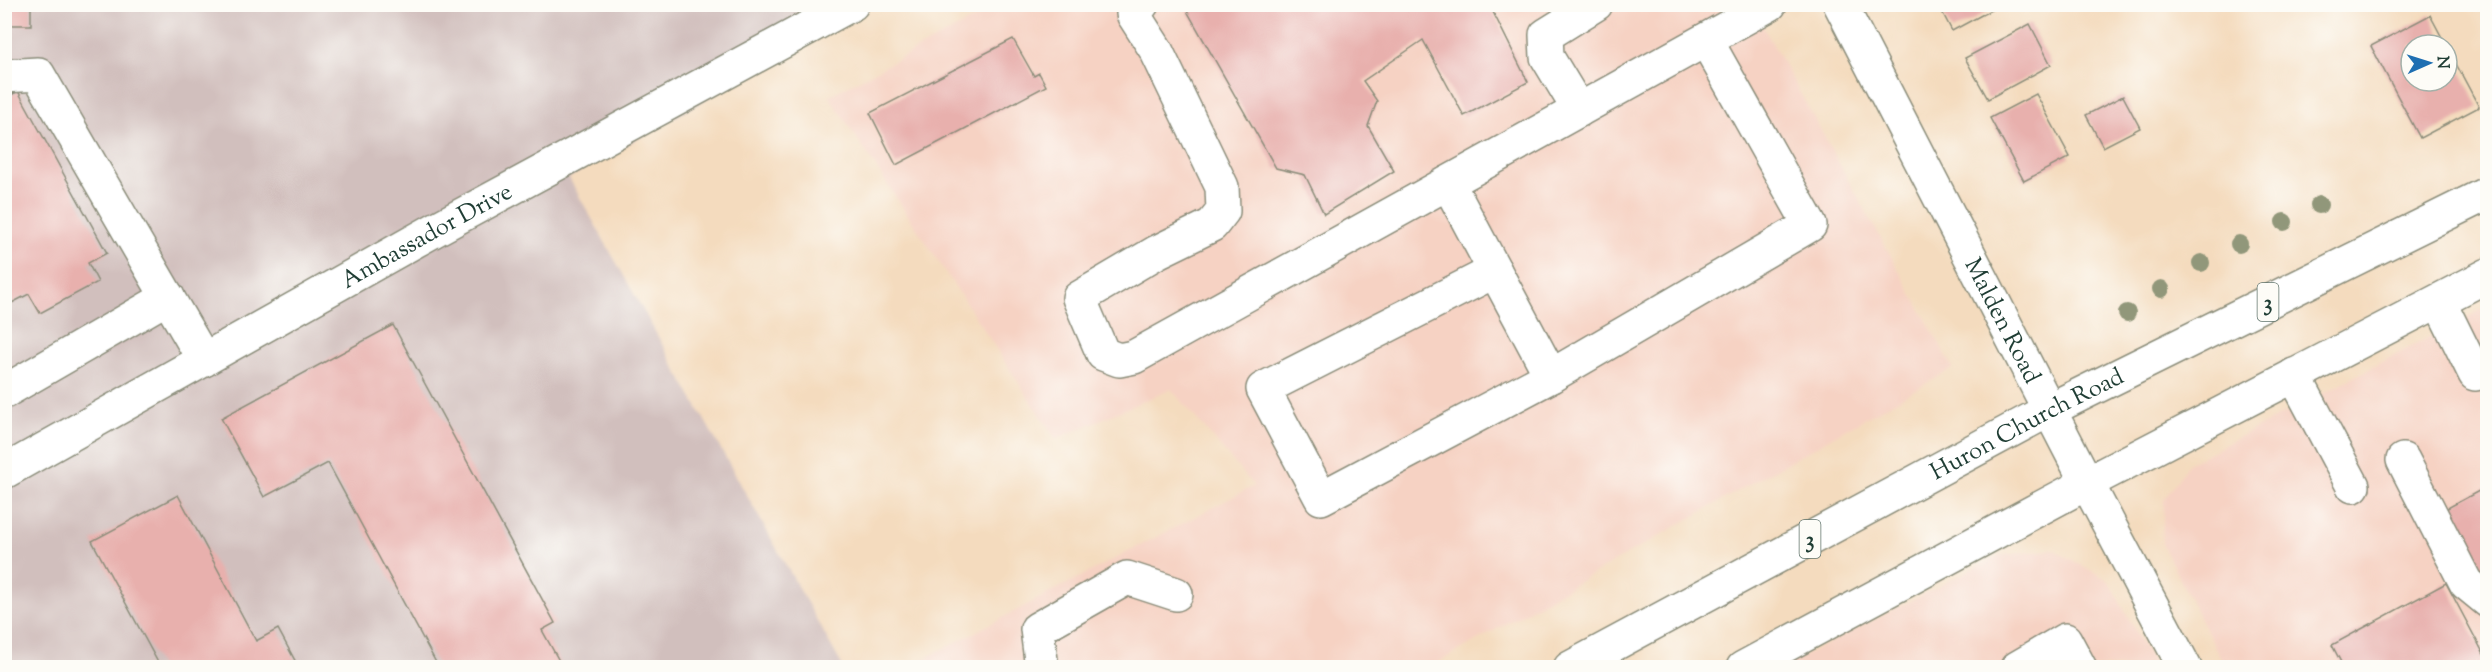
<svg xmlns="http://www.w3.org/2000/svg" width="2492" height="672" viewBox="0 0 2492 672" font-family="'Sorts Mill Goudy',serif">
  <rect width="100%" height="100%" fill="#fdfcf7"/>
  <filter id="ink" filterUnits="userSpaceOnUse"><feTurbulence type="fractalNoise" baseFrequency=".0167" numOctaves="2"/><feDisplacementMap in="SourceGraphic" scale="12" xChannelSelector="R" yChannelSelector="G"/><feConvolveMatrix kernelMatrix="1 2 1 2 8 2 1 2 1" color-interpolation-filters="sRGB"/></filter>
  <filter id="wash" filterUnits="userSpaceOnUse"><feTurbulence type="fractalNoise" baseFrequency=".008" numOctaves="4" result="noise"/><feDisplacementMap in="SourceGraphic" scale="24" xChannelSelector="R" yChannelSelector="G"/><feGaussianBlur stdDeviation="1.35" result="paint"/><feColorMatrix in="noise" values="0 0 0 0 0 0 0 0 0 0 0 0 0 0 0 0 0 1.4 0 .05"/><feComposite in="paint" operator="in"/></filter>
  <g filter="url(#wash)">
    <rect width="100%" height="100%" fill="#f4dbbe"/>
    <g fill="#f6d2c3">
      <path d="M1000,5h751l202,363 -523,299h-506l-4,-6 334,-175 -83,-97 -115,50 -227,-343z"/>
      <path d="M2487,307v360h-262l-63,-123 2,-44 24,-36z"/>
      <path d="M2054,550l54,30 47,87 -374,1 216,-112z"/>
    </g>
    <path fill="#d1bfbd" d="M4,5h867l-302,173 274,489h-838z"/>
    <g id="blocks">
      <g fill="#e8b0ad">
        <rect x="4" y="4" width="27" height="21"/>
        <path d="M1194,4h295l39,78 -64,34 -41,-76 -60,41 14,20 -9,25 26,45 -70,43 -19,-39 -29,-7 -90,-159z"/>
        <path d="M1938,4h64l-50,27z"/>
        <path d="M2430,15l16,30h-35v36h36v-34l32,60 -59,31 -49,-92z"/>
        <path d="M2030,24l21,41 -63,34 -23,-41z"/>
        <path d="M1013,39l21,37 5,-3 7,13 -150,79 -26,-52z"/>
        <path d="M18,91l89,162 -19,10 10,19 -58,31 -11,-19 -25,13v-208z"/>
        <path d="M2036,94l34,63 -46,24 -34,-63z"/>
        <path d="M2123,96l17,32 -37,19 -17,-32z"/>
        <path d="M393,325l162,298 -13,7 21,38h-124l-111,-205 -64,34 -43,-79z"/>
        <path d="M2488,486v84l-11,6 -35,-65z"/>
        <path d="M178,495l78,146 22,-12 21,39h-138l-69,-127z"/>
        <path d="M2446,583l42,79v6h-144l-12,-23z"/>
      </g>
    </g>
  </g>
  <g filter="url(#ink)">
    <use href="#blocks" fill-opacity="0" stroke="#8a8c79" stroke-width="1.5"/>
    <g fill="none" stroke-linecap="round" stroke-linejoin="round">
      <g stroke="#8a8c79" stroke-width="36">
        <g id="minor">
          <path d="M1142,4l-9,10 23,36 66,137 1,24 -11,14 -55,27 -78,46 24,56 16,6 15,-3 636,-353"/>
          <path d="M4,76l34,-2 166,286"/>
          <path d="M1579,110l-32,-53 -1,-22 50,-31"/>
          <path d="M1448,183l103,193 259,-151 -104,-185"/>
          <path d="M1495,271l-232,118 58,109 230,-122"/>
          <path d="M2439,301l36,73"/>
          <path d="M2294,375l59,111"/>
          <path d="M4,392l164,-95"/>
          <path d="M2403,460l63,123 22,18"/>
          <path id="s1" d="M4,472l434,-244 414,-224"/>
          <path d="M2087,483l98,185"/>
          <path d="M1042,668l-5,-39 90,-51 49,16"/>
          <path d="M2017,668l48,-28 15,28"/>
        </g>
      </g>
      <g stroke="#8a8c79" stroke-width="36">
        <g id="major">
          <path id="s2" d="M1840,4l247,479"/>
        </g>
      </g>
      <g stroke="#8a8c79" stroke-width="36">
        <g id="highway">
          <path id="s3" d="M1570,668l479,-258 439,-217"/>
          <path d="M1743,668l344,-185 401,-208"/>
        </g>
      </g>
      <use href="#minor" stroke="#fff" stroke-width="33"/>
      <use href="#major" stroke="#fff" stroke-width="33"/>
      <use href="#highway" stroke="#fff" stroke-width="33"/>
    </g>
    <g fill="#91977a">
      <circle cx="2319" cy="205" r="9"/>
      <circle cx="2284" cy="222" r="9"/>
      <circle cx="2239" cy="244" r="9"/>
      <circle cx="2201" cy="263" r="9"/>
      <circle cx="2161" cy="289" r="9"/>
      <circle cx="2127" cy="313" r="9"/>
    </g>
  </g>
  <g text-anchor="middle" stroke-width="4.5" stroke-linejoin="round" paint-order="stroke">
    <g fill="#fdfcf7" stroke="#62766e" stroke-width="1.5">
      <rect x="2257.5" y="283" width="21" height="38" rx="4.5"/>
      <rect x="1799.5" y="520" width="21" height="38" rx="4.5"/>
    </g>
    <g font-size="22" font-weight="bold" fill="#1f3d34">
      <text x="2268" y="310">3</text>
      <text x="1810" y="547">3</text>
    </g>
    <g font-size="24" fill="#1f3d34" stroke="#fdfcf7">
      <text dy="8" stroke="none"><textPath href="#s1" startOffset="484">Ambassador Drive</textPath></text>
      <text dy="8" stroke="none"><textPath href="#s2" startOffset="356">Malden Road</textPath></text>
      <text dy="8" stroke="none"><textPath href="#s3" startOffset="518">Huron Church Road</textPath></text>
    </g>
  </g>
  <rect width="2492" height="672" fill="none" stroke="#fdfcf7" stroke-width="24"/>
  <g transform="translate(2429 63) rotate(87)"><circle r="28" fill="#fdfcf7" stroke="#a4b0a9" stroke-width="1.5"/>
  <path d="M0-4.5L10 22L0 15L-10 22Z" fill="#1f6fb2"/>
  <text y="-9" font-size="16" font-weight="bold" text-anchor="middle" fill="#1f3d34">N</text>
  </g>
</svg>
